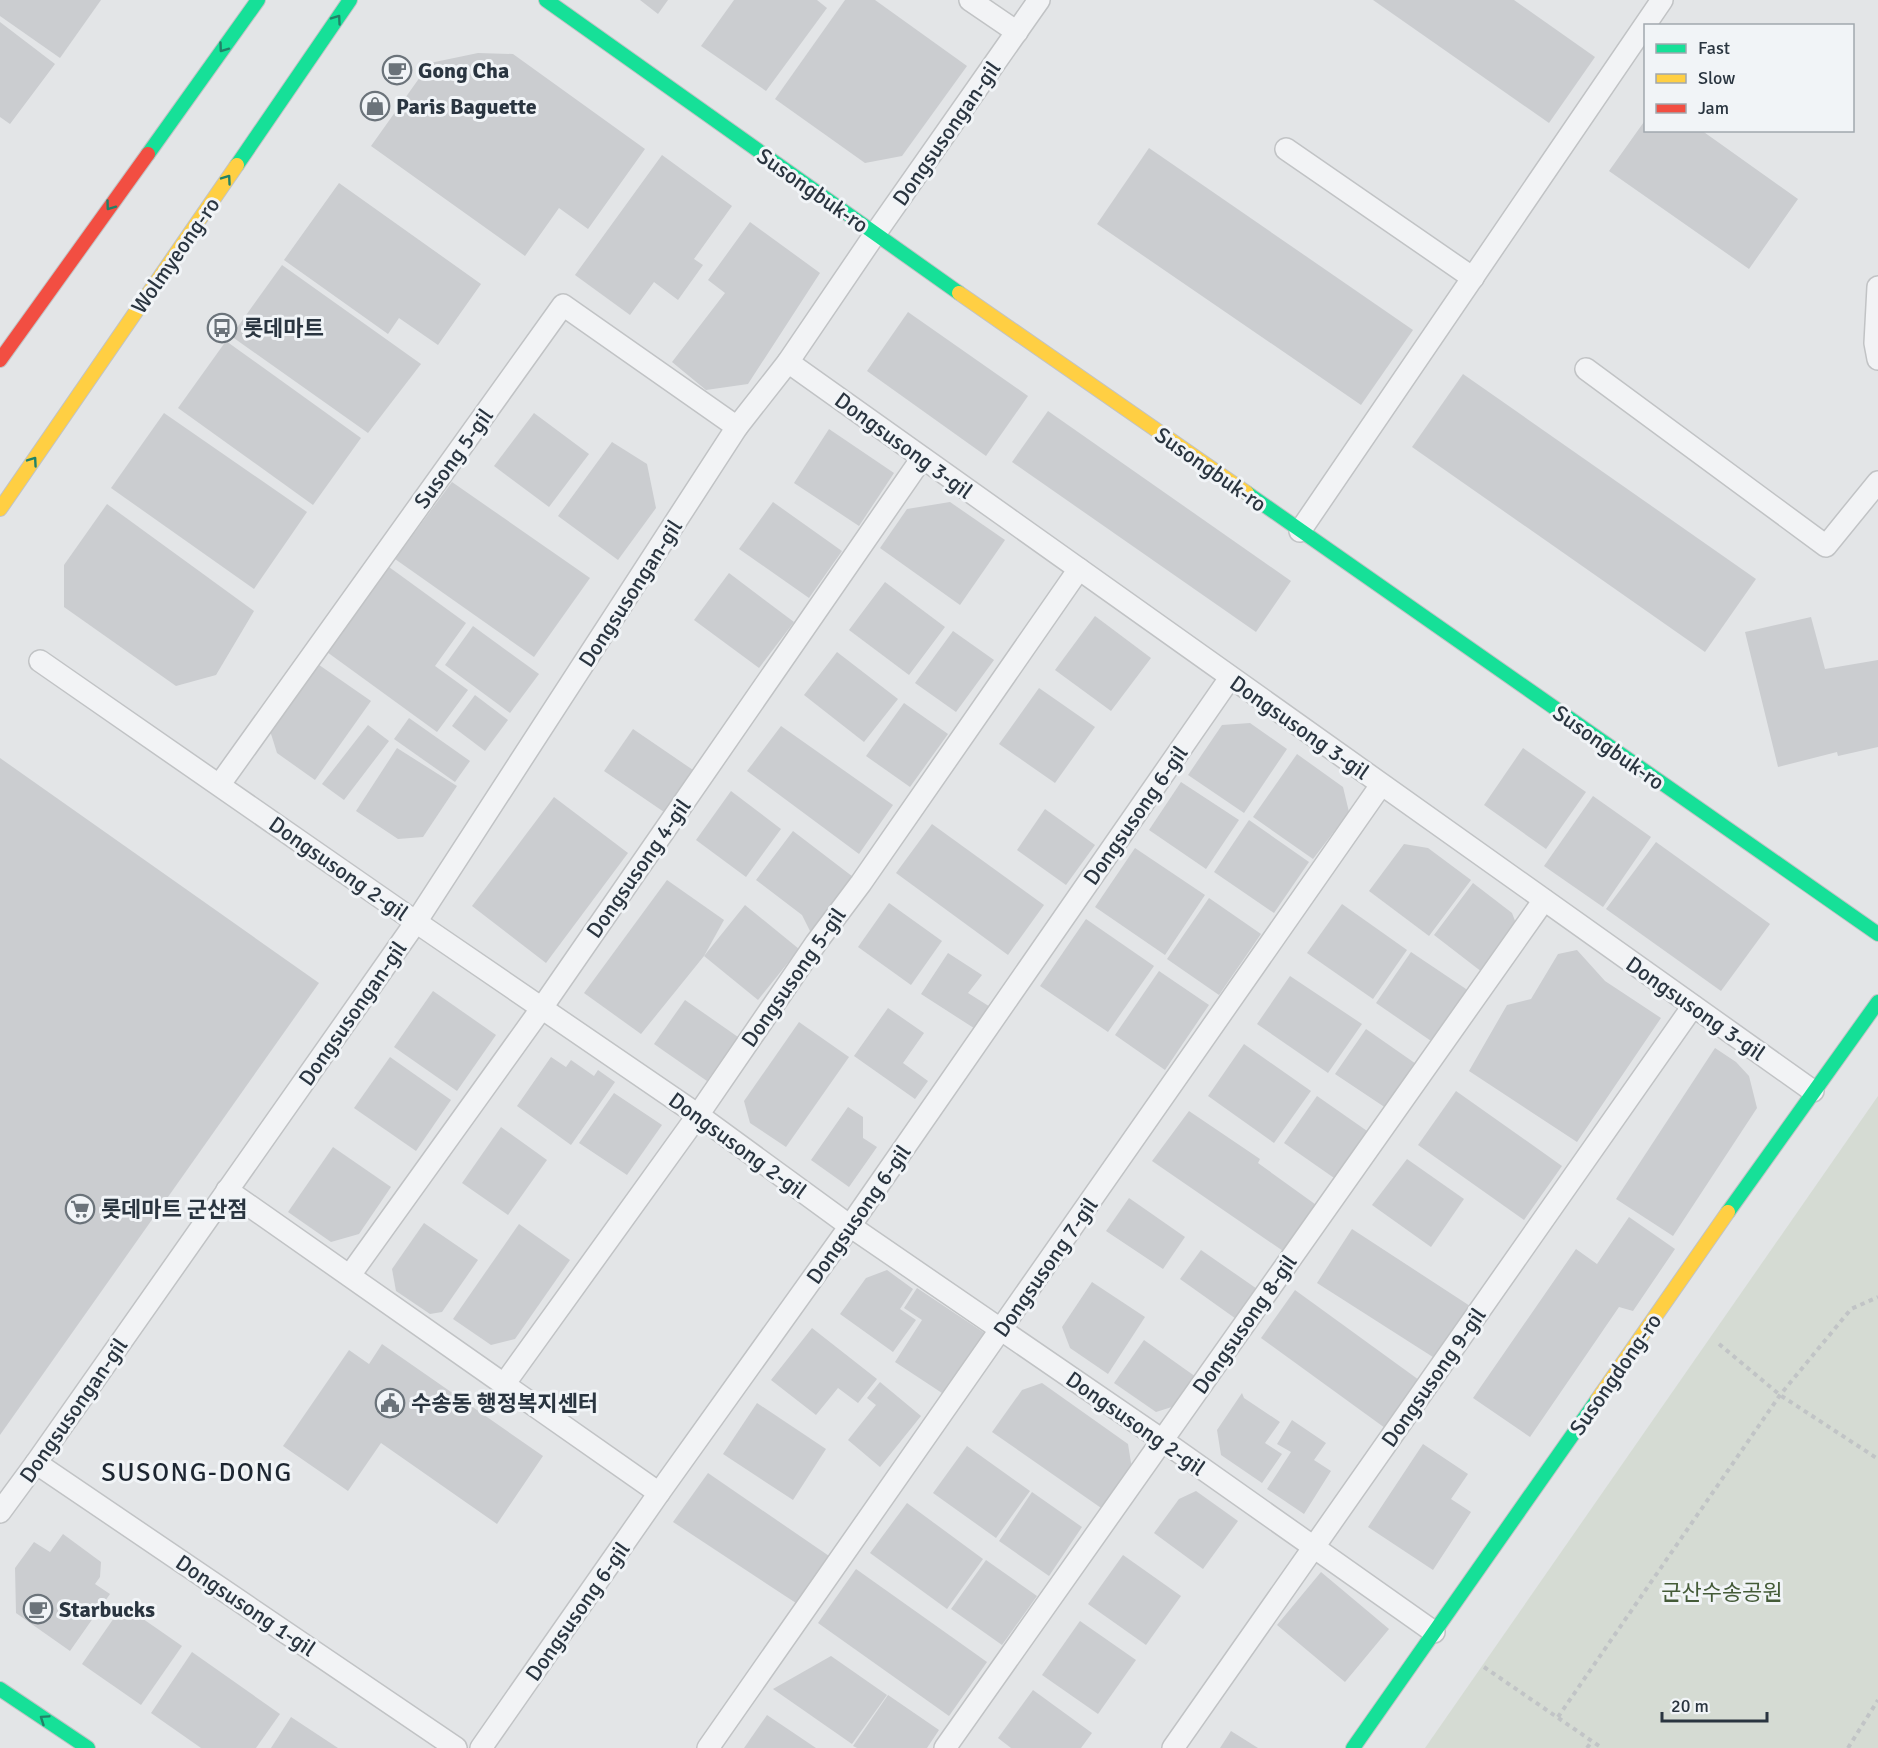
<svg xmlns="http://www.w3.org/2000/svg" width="1878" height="1748" viewBox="0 0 1878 1748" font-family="Signika,'Noto Sans KR',sans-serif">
  <rect width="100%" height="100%" fill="#e3e5e7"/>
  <path fill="#d5dbd3" d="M1878,1096v652h-453z"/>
  <g fill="#cbcdd0">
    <path d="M0,0h101l-41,58 -60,-42z"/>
    <path d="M640,0h28l-10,14z"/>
    <path d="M734,0h83l10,8 -61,83 -65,-45z"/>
    <path d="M845,0h30l92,66 -65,90 -37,7 -90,-64z"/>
    <path d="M1373,0h141l81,57 -46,66z"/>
    <path d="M0,22l55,42 -45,60 -10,-7z"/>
    <path d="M478,53l35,1 132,95 -57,80 -29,-21 -34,48 -154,-110 59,-83z"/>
    <path d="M1646,119v11h55l97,69 -49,70 -140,-98z"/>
    <path d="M1149,148l264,182 -52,75 -264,-181z"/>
    <path d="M662,155l70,51 -38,53 9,6 -25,35 -24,-18 -24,33 -55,-40z"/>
    <path d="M339,183l142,101 -43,61 -39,-27 -11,16 -104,-74z"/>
    <path d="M750,222l70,51 -72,111 -42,6 -34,-28 53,-69 -17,-13z"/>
    <path d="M282,265l139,99 -53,69 -137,-97z"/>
    <path d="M908,312l120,84 -42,60 -119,-85z"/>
    <path d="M226,341l135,97 -48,67 -135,-97z"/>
    <path d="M1463,374l293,205 -51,73 -293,-205z"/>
    <path d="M1048,411l243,170 -35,51 -244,-170z"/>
    <path d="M164,413l143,99 -53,77 -143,-101z"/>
    <path d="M534,413l55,41 -40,53 -55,-41z"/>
    <path d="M829,429l65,44 -35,53 -65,-43z"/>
    <path d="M612,442l35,22 9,44 -38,52 -60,-44z"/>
    <path d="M452,482l138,96 -56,79 -139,-98z"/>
    <path d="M773,502l69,49 -33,47 -70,-49z"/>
    <path d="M950,502l55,38 -45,65 -80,-57 27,-39z"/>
    <path d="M107,504l147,107 -38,64 -40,11 -112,-79v-42z"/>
    <path d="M389,567l77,56 -31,43 33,24 -31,42 -110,-80z"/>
    <path d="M729,573l65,49 -35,46 -65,-48z"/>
    <path d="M885,582l60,45 -36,48 -60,-45z"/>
    <path d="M1095,616l56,42 -40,53 -56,-41z"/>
    <path d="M1811,617l14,52 53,-9v87l-40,9 -1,-4 -59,15 -33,-135z"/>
    <path d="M473,626l66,48 -29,39 -65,-48z"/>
    <path d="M953,631l41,29 -38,52 -41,-29z"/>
    <path d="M837,652l61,47 -34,43 -60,-47z"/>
    <path d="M309,658l62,43 -56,79 -38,-27 -11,-35z"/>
    <path d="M1039,688l56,39 -40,56 -56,-39z"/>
    <path d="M475,695l33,25 -23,31 -33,-25z"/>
    <path d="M904,703l44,31 -38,53 -44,-31z"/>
    <path d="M409,718l61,43 -15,21 -61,-43z"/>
    <path d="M1250,723l37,26 -43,64 -56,-38 34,-50z"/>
    <path d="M368,725l21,16 -45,59 -22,-16z"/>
    <path d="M781,726l112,79 -34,49 -112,-83z"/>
    <path d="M633,729l60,41 -29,42 -60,-41z"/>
    <path d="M397,748l60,38 -34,51 -25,2 -42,-28z"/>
    <path d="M1523,748l63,44 -40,57 -62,-44z"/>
    <path d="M1297,754l46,33 6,25 -36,47 -60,-42z"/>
    <path d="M0,758l319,225 -319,452z"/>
    <path d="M1181,782l58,38 -33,49 -57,-39z"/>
    <path d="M731,791l50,38 -35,48 -50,-37z"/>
    <path d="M1593,796l58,41 -48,70 -59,-41z"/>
    <path d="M554,797l74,56 -82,110 -74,-57z"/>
    <path d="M1045,809l50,36 -29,40 -49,-35z"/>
    <path d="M1249,820l60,42 -35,51 -60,-41z"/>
    <path d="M932,824l112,81 -36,50 -112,-82z"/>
    <path d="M793,831l68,52 -45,60 -14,-28 -46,-35z"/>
    <path d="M1656,842l114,82 -49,67 -115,-82z"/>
    <path d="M1404,844l24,4 43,32 -42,56 -60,-45z"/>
    <path d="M1135,848l70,47 -40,60 -70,-48z"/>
    <path d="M667,880l57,40 -20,36 -63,78 -57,-41z"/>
    <path d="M1473,883l39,30 5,13 -35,46 -48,-37z"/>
    <path d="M1209,898l52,36 -42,61 -52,-36z"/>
    <path d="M889,903l53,38 -31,44 -53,-38z"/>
    <path d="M1342,904l65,46 -34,49 -66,-46z"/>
    <path d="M745,905l54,44 -41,51 -54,-44z"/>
    <path d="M1086,919l68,47 -46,66 -68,-46z"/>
    <path d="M1577,950l28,31 56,37 -84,124 -108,-71 38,-66 24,-6 27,-45z"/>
    <path d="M1411,952l58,39 -35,52 -58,-40z"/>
    <path d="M948,953l34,22 -14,18 27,17 -15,22 -59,-38z"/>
    <path d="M1159,971l50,34 -44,65 -50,-35z"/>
    <path d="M1290,976l72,48 -34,49 -71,-49z"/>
    <path d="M433,991l63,44 -39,56 -63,-44z"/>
    <path d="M685,1000l53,37 -31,44 -53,-37z"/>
    <path d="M888,1008l36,25 -21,30 25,18 -13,18 -61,-43z"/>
    <path d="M799,1022l50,35 -63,90 -36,-24 -6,-22z"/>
    <path d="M1366,1029l53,37 -30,44 -54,-36z"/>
    <path d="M1244,1044l67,47 -37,52 -66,-47z"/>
    <path d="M1715,1048l21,14 13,14 8,32 -84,128 -57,-37z"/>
    <path d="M390,1057l61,43 -35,51 -62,-43z"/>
    <path d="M551,1057l15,10 5,-7 23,16 4,-6 17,12 -44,63 -54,-39z"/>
    <path d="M1456,1091l106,75 -38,54 -106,-75z"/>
    <path d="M614,1093l48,32 -35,50 -48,-32z"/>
    <path d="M1317,1096l53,37 -33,47 -53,-37z"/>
    <path d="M848,1107l15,10v21l14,9 -28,40 -38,-27z"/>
    <path d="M1189,1111l71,48 -2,4 61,44 -33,46 -134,-92z"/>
    <path d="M501,1127l46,33 -39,55 -46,-32z"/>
    <path d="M333,1147l58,40 -32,47 -28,8 -43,-30z"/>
    <path d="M1407,1159l57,40 -33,48 -59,-42z"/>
    <path d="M1129,1198l56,39 -22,32 -57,-38z"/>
    <path d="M1629,1217l46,32 -42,62 -14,-4 -89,130 -57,-39 103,-149 21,15z"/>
    <path d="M424,1223l54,37 -36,52 -12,2 -34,-23 -4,-22z"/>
    <path d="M519,1224l51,36 -55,79 -24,6 -38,-26z"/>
    <path d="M1352,1229l118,77 -34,53 -119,-76z"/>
    <path d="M1201,1250l59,41 -21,30 -59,-42z"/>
    <path d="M887,1270l26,19 -13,20 16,11 -23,32 -53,-38 26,-36z"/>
    <path d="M1092,1282l53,35 -37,57 -38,-26 -8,-21z"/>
    <path d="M917,1288l69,46 -41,61 -50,-33 27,-42 -18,-12z"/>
    <path d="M1295,1290l124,90 -34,48 -124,-90z"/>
    <path d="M812,1328l65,51 -19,24 -20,-15 -22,27 -45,-35z"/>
    <path d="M1144,1340l52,37 -21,29 -19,6 -42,-29z"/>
    <path d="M382,1344l161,112 -46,68 -116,-81 -33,48 -65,-45 66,-96 20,14z"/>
    <path d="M880,1382l41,34 -41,51 -32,-27 28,-35 -9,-7z"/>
    <path d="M1042,1383l86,61 4,25 -28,41 -112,-78 30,-42z"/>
    <path d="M1242,1393l2,5 36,24 -15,21 17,11 -20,29 -41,-28 -4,-25z"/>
    <path d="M757,1403l69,46 -33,51 -70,-46z"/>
    <path d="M1292,1420l34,23 -12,17 17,11 -27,43 -37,-25 24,-37 -14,-8z"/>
    <path d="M1423,1444l45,30 -17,25 20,13 -38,58 -65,-43z"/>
    <path d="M967,1446l63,45 -34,47 -63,-45z"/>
    <path d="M708,1473l124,85 -33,47 -126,-83z"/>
    <path d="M1196,1491l42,30 -35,48 -49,-36 25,-34z"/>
    <path d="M1032,1492l50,35 -33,49 -50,-35z"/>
    <path d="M907,1503l76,56 -36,50 -77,-56z"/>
    <path d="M63,1534l38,28 -1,15 -5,7 15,10 -40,57 -54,-38 -1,-45 19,-26 16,10z"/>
    <path d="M1123,1555l58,41 -35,49 -58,-41z"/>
    <path d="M986,1560l51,36 -35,49 -51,-36z"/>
    <path d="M856,1569l131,93 -38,54 -131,-93z"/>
    <path d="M1321,1572l68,57 -44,53 -68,-57z"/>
    <path d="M123,1605l59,41 -41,59 -59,-41z"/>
    <path d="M1080,1621l56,39 -38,54 -56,-39z"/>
    <path d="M192,1652l88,62 -24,34h-55l-50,-35z"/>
    <path d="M831,1656l56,39 -35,49 -79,-55z"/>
    <path d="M1033,1690l59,43 -11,15h-70l-13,-10z"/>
    <path d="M888,1695l51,35 -12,18h-70l-4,-2z"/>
    <path d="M767,1715l49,33h-72z"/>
    <path d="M291,1717l47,31h-67z"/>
    <path d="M1231,1731l27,17h-38z"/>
  </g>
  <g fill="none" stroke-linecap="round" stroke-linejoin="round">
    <g stroke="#c1c3c5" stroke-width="24">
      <g id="lane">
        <path d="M970,0l47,32"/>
        <path d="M1286,149l187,129"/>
        <path d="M1878,287l-3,56 3,16"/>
        <path d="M788,362l1025,729"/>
        <path d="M1586,369l240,177 52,-64"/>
        <path d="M1300,531l362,-531"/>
        <path d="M40,661l376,261 282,193 152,111 312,214 272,192"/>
        <path d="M220,784l343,-479 174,122"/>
        <path d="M227,1190l432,303"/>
        <path d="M350,1275l191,-266 381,-551"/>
        <path d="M505,1383l193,-268 118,-172 45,-60 218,-314"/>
        <path d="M36,1463l420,285"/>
        <path d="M0,1512l36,-49 380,-541 321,-495 51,-65 87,-128 164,-234"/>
        <path d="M481,1748l178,-255 191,-267 380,-548"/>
        <path d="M708,1748l673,-963"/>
        <path d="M945,1748l599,-848"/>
        <path d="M1173,1748l520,-742"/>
      </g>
    </g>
    <g stroke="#c1c3c5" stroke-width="16">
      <g id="fast">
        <path d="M546,0l413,293"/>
        <path d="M148,154l110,-154"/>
        <path d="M237,165l113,-165"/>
        <path d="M1247,493l631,441"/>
        <path d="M1728,1212l150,-210"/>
        <path d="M0,1689l88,59"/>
        <path d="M1353,1748l244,-348"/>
      </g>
    </g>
    <g stroke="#c1c3c5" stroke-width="16">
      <g id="slow">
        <path d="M959,293l288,200"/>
        <path d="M0,509l237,-344"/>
        <path d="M1597,1400l131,-188"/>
      </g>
    </g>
    <g stroke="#c1c3c5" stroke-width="16">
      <path id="jam" d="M0,360l148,-206"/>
    </g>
    <g stroke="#c1c4c6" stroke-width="4" stroke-dasharray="4.5 4.5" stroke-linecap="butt">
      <path d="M1719,1344l61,51 98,64"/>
      <path d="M1484,1667l118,81"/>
      <path d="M1558,1717l222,-322 71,-86 27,-12"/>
      <path d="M1587,1748l5,-7"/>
      <path d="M1848,1748l30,-48"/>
    </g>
    <use href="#lane" stroke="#f2f3f5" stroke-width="21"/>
    <use href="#fast" stroke="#16e098" stroke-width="14"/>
    <use href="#slow" stroke="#ffcf43" stroke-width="14"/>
    <use href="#jam" stroke="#f24e42" stroke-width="14"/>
  </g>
  <defs><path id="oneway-chevron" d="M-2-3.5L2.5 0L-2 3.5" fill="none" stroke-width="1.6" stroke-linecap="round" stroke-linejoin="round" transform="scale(1.5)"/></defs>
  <g stroke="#218268">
    <use href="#oneway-chevron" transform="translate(337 19) rotate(-55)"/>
    <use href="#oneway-chevron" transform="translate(223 48) rotate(126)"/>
    <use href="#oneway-chevron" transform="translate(227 179) rotate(-55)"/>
    <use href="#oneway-chevron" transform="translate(110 206) rotate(126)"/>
    <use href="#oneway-chevron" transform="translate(33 461) rotate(-55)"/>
    <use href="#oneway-chevron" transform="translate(44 1719) rotate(-146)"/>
  </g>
  <defs>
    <g id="cafe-ring" transform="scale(1.5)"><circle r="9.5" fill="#f1f4f7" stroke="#6b737a" stroke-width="1.5"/><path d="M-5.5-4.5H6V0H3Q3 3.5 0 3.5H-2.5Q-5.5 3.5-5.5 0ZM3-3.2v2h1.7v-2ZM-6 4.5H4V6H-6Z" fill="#6b737a"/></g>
    <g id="shop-ring" transform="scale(1.5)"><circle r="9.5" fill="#f1f4f7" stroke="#6b737a" stroke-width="1.5"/><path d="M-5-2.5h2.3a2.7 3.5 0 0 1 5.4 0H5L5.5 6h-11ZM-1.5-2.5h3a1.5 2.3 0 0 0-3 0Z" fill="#6b737a"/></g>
    <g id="bus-ring" transform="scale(1.5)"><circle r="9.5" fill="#f1f4f7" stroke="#6b737a" stroke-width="1.5"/><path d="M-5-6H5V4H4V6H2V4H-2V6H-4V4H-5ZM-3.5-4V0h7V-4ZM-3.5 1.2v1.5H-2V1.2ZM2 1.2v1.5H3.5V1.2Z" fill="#6b737a"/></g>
    <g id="supermarket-ring" transform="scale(1.5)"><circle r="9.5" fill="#f1f4f7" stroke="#6b737a" stroke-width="1.5"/><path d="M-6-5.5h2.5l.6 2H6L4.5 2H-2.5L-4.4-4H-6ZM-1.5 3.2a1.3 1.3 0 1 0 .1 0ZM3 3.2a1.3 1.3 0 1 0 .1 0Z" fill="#6b737a"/></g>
    <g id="civic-ring" transform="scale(1.5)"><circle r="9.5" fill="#f1f4f7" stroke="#6b737a" stroke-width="1.5"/><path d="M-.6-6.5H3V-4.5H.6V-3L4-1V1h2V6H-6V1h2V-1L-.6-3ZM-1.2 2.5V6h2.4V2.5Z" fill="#6b737a"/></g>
  </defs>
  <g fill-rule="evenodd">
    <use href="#cafe-ring" x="397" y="70"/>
    <use href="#shop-ring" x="375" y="106"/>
    <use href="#bus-ring" x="222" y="328"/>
    <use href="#supermarket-ring" x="80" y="1209"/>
    <use href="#civic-ring" x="390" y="1403"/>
    <use href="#cafe-ring" x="38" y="1609"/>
  </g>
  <g text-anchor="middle" stroke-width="6" stroke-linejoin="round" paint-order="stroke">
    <g font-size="22" font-weight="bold" fill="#2a3540" stroke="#f1f4f7" text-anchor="start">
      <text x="418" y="78">Gong Cha</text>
      <text x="396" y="114">Paris Baguette</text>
      <text x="243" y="336">롯데마트</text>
      <text x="101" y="1217">롯데마트 군산점</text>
      <text x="411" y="1411">수송동 행정복지센터</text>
      <text x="59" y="1617">Starbucks</text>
    </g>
    <g font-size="22" fill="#2a3540" stroke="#f1f4f7">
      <text transform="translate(946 133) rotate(-55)" y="8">Dongsusongan-gil</text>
      <text transform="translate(813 190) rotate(35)" y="8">Susongbuk-ro</text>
      <text transform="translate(175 255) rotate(-55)" y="8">Wolmyeong-ro</text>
      <text transform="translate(904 445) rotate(36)" y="8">Dongsusong 3-gil</text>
      <text transform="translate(453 458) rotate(-54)" y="8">Susong 5-gil</text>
      <text transform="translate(1211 469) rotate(35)" y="8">Susongbuk-ro</text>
      <text transform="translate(630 593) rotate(-57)" y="8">Dongsusongan-gil</text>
      <text transform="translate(1300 727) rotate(35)" y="8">Dongsusong 3-gil</text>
      <text transform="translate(1609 747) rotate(35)" y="8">Susongbuk-ro</text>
      <text transform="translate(1135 815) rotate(-55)" y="8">Dongsusong 6-gil</text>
      <text transform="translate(339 868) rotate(35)" y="8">Dongsusong 2-gil</text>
      <text transform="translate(638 868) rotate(-55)" y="8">Dongsusong 4-gil</text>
      <text transform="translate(793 977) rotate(-55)" y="8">Dongsusong 5-gil</text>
      <text transform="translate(1696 1008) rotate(35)" y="8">Dongsusong 3-gil</text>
      <text transform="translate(352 1013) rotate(-55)" y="8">Dongsusongan-gil</text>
      <text transform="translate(738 1145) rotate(36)" y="8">Dongsusong 2-gil</text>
      <text transform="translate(858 1214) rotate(-55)" y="8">Dongsusong 6-gil</text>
      <text transform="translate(1045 1267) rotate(-55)" y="8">Dongsusong 7-gil</text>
      <text transform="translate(1244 1324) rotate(-55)" y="8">Dongsusong 8-gil</text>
      <text transform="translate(1615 1374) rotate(-55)" y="8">Susongdong-ro</text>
      <text transform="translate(1433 1377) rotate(-55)" y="8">Dongsusong 9-gil</text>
      <text transform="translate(73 1410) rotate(-55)" y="8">Dongsusongan-gil</text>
      <text transform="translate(1136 1423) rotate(35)" y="8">Dongsusong 2-gil</text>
      <text transform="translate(246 1605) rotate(34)" y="8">Dongsusong 1-gil</text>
      <text transform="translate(577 1611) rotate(-55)" y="8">Dongsusong 6-gil</text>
    </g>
    <g font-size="22" fill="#445b38" stroke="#f1f4f7">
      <text x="1722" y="1600">군산수송공원</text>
    </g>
    <g font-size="26" letter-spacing="1.5" fill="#1d2631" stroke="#f1f4f7">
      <text x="197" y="1481">SUSONG-DONG</text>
    </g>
  </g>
  <rect x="1644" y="24" width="210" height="108" fill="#f1f4f7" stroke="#a1a8ae" stroke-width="1.5"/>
  <rect x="1656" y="44" width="30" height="9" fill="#16e098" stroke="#a1a8ae" stroke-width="1.5"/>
  <text x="1698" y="54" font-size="18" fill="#2a3540">Fast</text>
  <rect x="1656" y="74" width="30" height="9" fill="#ffcf43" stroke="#a1a8ae" stroke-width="1.5"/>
  <text x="1698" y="84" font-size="18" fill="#2a3540">Slow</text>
  <rect x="1656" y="104" width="30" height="9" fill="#f24e42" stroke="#a1a8ae" stroke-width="1.5"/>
  <text x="1698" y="114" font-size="18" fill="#2a3540">Jam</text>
  <path d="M1662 1712v9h105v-9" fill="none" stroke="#2a3540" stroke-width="3"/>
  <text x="1671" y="1712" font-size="18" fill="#2a3540" stroke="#f1f4f7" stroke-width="4.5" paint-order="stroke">20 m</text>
</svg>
